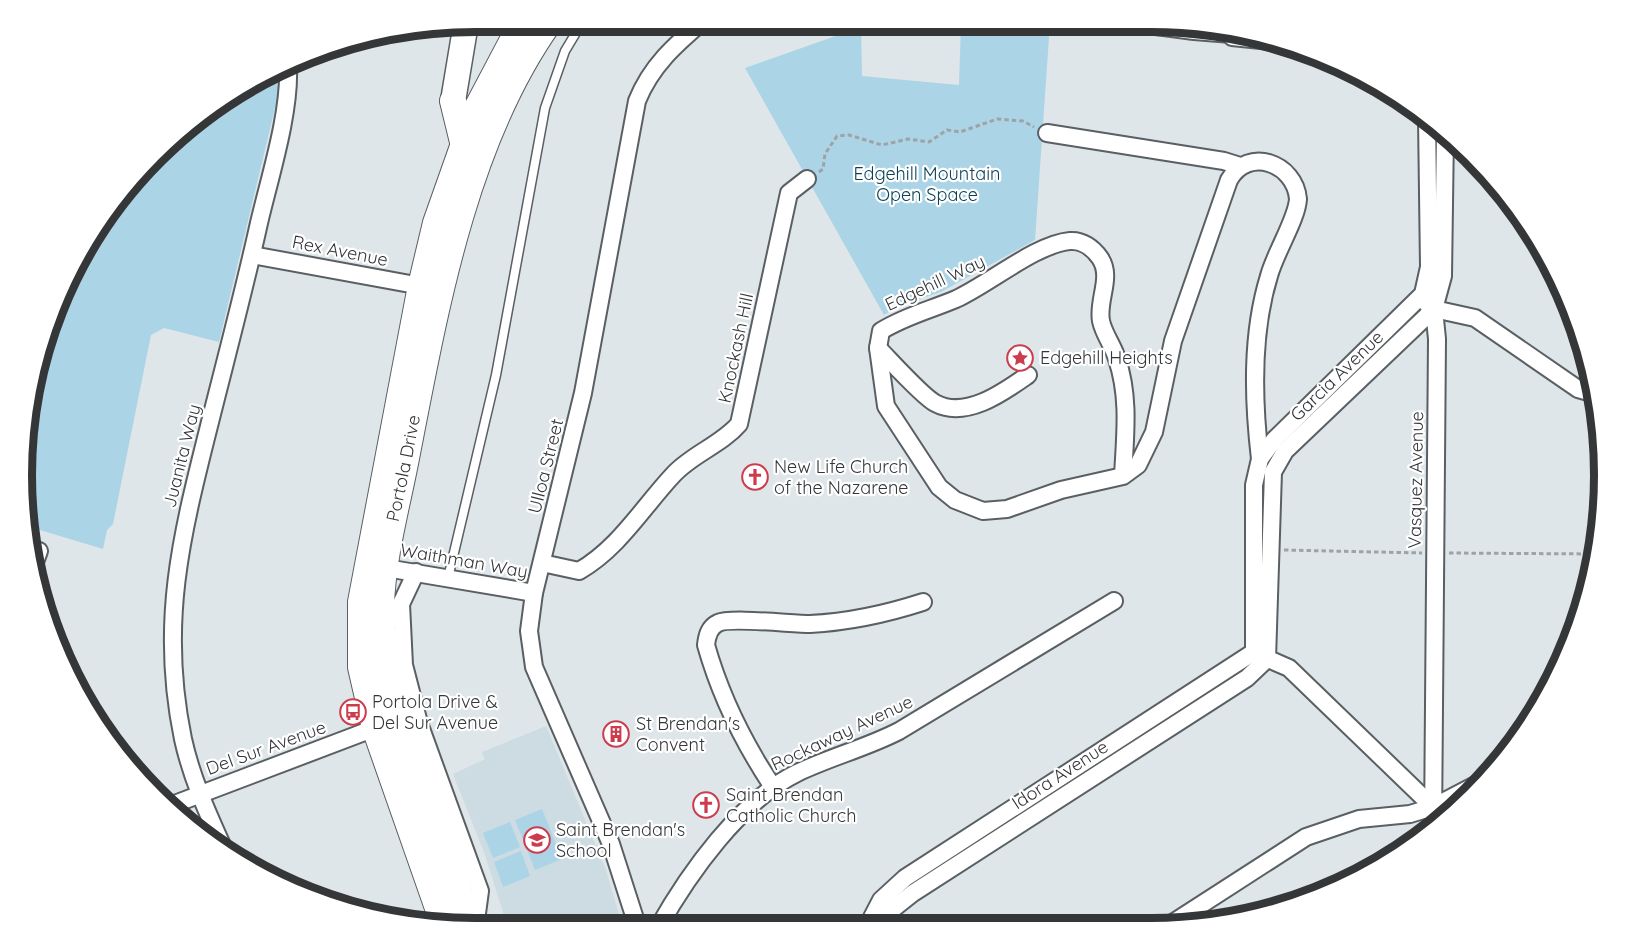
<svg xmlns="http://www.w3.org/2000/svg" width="1625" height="950" viewBox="0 0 1625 950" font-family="Quicksand,sans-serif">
  <rect width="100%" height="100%" fill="#dfe6e9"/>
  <path fill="#cddbe2" d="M546,726l60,144 15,51 -1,7h-112l-23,-73 -32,-81 32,-15 -3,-7z"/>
  <g fill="#acd4e7">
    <path d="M961,22l89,1 -15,217 -94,52 -40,13 -17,10 -139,-247 116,-41 1,49 97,9z"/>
    <path d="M279,72l1,15 -61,255 -55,-14 -13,7 -38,189 -6,6 -4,19 -73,-22 -9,-52 24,-146 70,-130 84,-84z"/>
    <path d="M542,809l20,50 -27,11 -20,-50z"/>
    <path d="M510,822l10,25 -27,11 -10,-25z"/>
    <path d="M521,851l9,25 -27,11 -9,-25z"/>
  </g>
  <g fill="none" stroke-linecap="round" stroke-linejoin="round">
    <g stroke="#595f62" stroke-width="11">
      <path id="lane" d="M448,578l48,-203 49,-267 20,-57 18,-30"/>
    </g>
    <g stroke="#595f62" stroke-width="20">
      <g id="street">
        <path d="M1126,22l68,9 50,4"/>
        <path d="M1232,37l56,6"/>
        <path d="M1047,133l177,28 16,5"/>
        <path d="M252,255l169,31"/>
        <path d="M1427,304l7,5 41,9 103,71 18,5"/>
        <path d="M878,348c12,12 44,48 57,55 31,17 70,-12 93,-28"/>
        <path d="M1123,476c2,-40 7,-78 -6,-117 -4,-14 -13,-24 -16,-38 -4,-21 12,-44 -1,-63 -7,-10 -18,-18 -30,-17 -34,3 -81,43 -114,58 -26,11 -51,17 -75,32l-3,17 8,58 53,81 16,13 28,11 24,-2 54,-19 62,-14 15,-11 16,-33 19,-91 56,-161c19,-34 66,-17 69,19 -1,20 -23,54 -29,77 -18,58 -16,123 -9,183"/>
        <path d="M35,562l4,-11"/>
        <path d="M542,563l37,8c40,-23 64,-64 94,-96 19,-21 48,-30 66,-51l50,-231 18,-14"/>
        <path d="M386,568l148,25"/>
        <path d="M416,572l-15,32 3,61 15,58 61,168 -5,37"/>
        <path d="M1254,652v-167l6,-26 14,-19 149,-146 6,-27 -2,-149"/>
        <path d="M1259,655l30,13 144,139"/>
        <path d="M773,787c-30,-45 -52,-89 -67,-142 1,-9 3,-18 12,-22 12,-6 74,1 92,1 39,-2 76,-10 113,-22"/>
        <path d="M172,805l203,-77"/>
        <path d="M1433,828l4,-489 -3,-30 9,-33 2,-144"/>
        <path d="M226,854c-17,-38 -34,-74 -43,-115 -24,-115 -2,-202 26,-313 17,-68 35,-135 50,-203 11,-47 31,-109 29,-156"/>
        <path d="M872,920l12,-4 29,-23 334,-215 20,-19 6,-187 12,-21 149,-142"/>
        <path d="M868,925l13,-25 24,-22 349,-226"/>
        <path d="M638,928l-27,-84 -77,-177 -5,-36 5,-38 49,-200 54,-292c14,-35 38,-56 66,-80"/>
        <path d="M658,928c31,-55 82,-127 139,-155 33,-16 69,-25 102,-42l215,-130"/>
        <path d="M1165,928l141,-91 53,-18 51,-5 23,-7 46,-24"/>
      </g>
    </g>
    <g stroke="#595f62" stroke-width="27">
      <path id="secondary" d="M453,101l13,-78"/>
    </g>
    <g stroke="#595f62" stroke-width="28">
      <g id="primary">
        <path d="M453,101l10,41"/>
        <path d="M445,928l-70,-200 -14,-61v-65l60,-316 15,-63 40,-113 47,-89"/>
        <path id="s1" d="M471,928l-79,-227c-7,-32 -11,-62 -11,-95 1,-47 16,-101 25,-148 28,-143 57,-316 144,-437"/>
      </g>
    </g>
    <g stroke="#9ea3a6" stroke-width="3" stroke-dasharray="4.5 3" stroke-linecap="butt">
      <path d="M819,172l4,-3 2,-15 12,-18 12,-1 33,10 26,-6 21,3 18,-12 13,2 37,-13 26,2 11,6"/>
      <path d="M1284,550l138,3"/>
      <path d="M1449,553l147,1"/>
    </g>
    <use href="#lane" stroke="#fff" stroke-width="8"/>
    <use href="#street" stroke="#fff" stroke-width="16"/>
    <use href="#secondary" stroke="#fff" stroke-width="24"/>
    <use href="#primary" stroke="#fff" stroke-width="26"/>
  </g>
  <defs>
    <g id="sight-ring" transform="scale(1.35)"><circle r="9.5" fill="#fff" stroke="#cc3c4d" stroke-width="1.5"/><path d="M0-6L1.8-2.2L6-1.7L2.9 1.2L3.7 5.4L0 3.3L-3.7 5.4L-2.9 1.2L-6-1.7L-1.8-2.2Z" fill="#cc3c4d"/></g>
    <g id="church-ring" transform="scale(1.35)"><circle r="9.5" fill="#fff" stroke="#cc3c4d" stroke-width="1.5"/><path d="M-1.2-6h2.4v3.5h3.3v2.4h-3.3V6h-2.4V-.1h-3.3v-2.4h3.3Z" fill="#cc3c4d"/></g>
    <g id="bus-ring" transform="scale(1.35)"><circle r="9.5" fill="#fff" stroke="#cc3c4d" stroke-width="1.5"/><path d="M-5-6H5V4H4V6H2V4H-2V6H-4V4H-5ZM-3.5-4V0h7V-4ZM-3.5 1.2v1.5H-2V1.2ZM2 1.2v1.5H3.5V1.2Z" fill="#cc3c4d"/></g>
    <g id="building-ring" transform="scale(1.35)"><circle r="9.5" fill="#fff" stroke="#cc3c4d" stroke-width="1.5"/><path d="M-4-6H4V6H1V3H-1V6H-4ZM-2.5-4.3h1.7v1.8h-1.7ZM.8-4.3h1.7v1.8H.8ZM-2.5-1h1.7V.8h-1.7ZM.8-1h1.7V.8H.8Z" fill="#cc3c4d"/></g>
    <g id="school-ring" transform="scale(1.35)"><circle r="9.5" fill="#fff" stroke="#cc3c4d" stroke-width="1.5"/><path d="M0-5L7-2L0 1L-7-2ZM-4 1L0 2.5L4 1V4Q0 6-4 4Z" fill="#cc3c4d"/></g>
  </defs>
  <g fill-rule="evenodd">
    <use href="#sight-ring" x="1020" y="358"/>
    <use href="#church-ring" x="755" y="477"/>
    <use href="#bus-ring" x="353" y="712"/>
    <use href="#building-ring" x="616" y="734"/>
    <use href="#church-ring" x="706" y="805"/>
    <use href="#school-ring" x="537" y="840"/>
  </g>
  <g text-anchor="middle" stroke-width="4.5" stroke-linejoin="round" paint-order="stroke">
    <g font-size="18" fill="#0d4255" stroke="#fff">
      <text x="927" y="180">Edgehill Mountain<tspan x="927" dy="21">Open Space</tspan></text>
    </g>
    <g font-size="18" fill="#343638" stroke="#fff">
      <text transform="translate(340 251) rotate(11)" y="6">Rex Avenue</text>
      <text transform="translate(935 283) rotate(-25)" y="6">Edgehill Way</text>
      <text transform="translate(736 348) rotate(-78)" y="6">Knockash Hill</text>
      <text transform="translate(1337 376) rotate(-44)" y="6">Garcia Avenue</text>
      <text transform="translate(182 456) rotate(-76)" y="6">Juanita Way</text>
      <text transform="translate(546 466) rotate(-76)" y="6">Ulloa Street</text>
      <text dy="6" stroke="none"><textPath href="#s1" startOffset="476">Portola Drive</textPath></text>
      <text transform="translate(1416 480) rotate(-89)" y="6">Vasquez Avenue</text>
      <text transform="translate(464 561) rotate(10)" y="6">Waithman Way</text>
      <text transform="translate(842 733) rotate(-25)" y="6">Rockaway Avenue</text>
      <text transform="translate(266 748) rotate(-20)" y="6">Del Sur Avenue</text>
      <text transform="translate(1060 775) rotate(-33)" y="6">Idora Avenue</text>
    </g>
    <g font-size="18" fill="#343638" stroke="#fff" text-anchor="start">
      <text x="1040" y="364">Edgehill Heights</text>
      <text x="774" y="473">New Life Church<tspan x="774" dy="21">of the Nazarene</tspan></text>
      <text x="372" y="708">Portola Drive &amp;<tspan x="372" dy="21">Del Sur Avenue</tspan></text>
      <text x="636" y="730">St Brendan's<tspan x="636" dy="21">Convent</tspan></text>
      <text x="726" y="801">Saint Brendan<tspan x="726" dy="21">Catholic Church</tspan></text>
      <text x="556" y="836">Saint Brendan's<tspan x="556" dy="21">School</tspan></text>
    </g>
  </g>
  <path d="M0 0H1625V950H0ZM475 32H1151A443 443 0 0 1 1594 475V475A443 443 0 0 1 1151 918H475A443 443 0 0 1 32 475V475A443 443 0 0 1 475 32Z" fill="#fff" fill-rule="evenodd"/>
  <path fill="none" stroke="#343638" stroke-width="8" d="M475 32H1151A443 443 0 0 1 1594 475V475A443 443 0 0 1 1151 918H475A443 443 0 0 1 32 475V475A443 443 0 0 1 475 32Z"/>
</svg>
